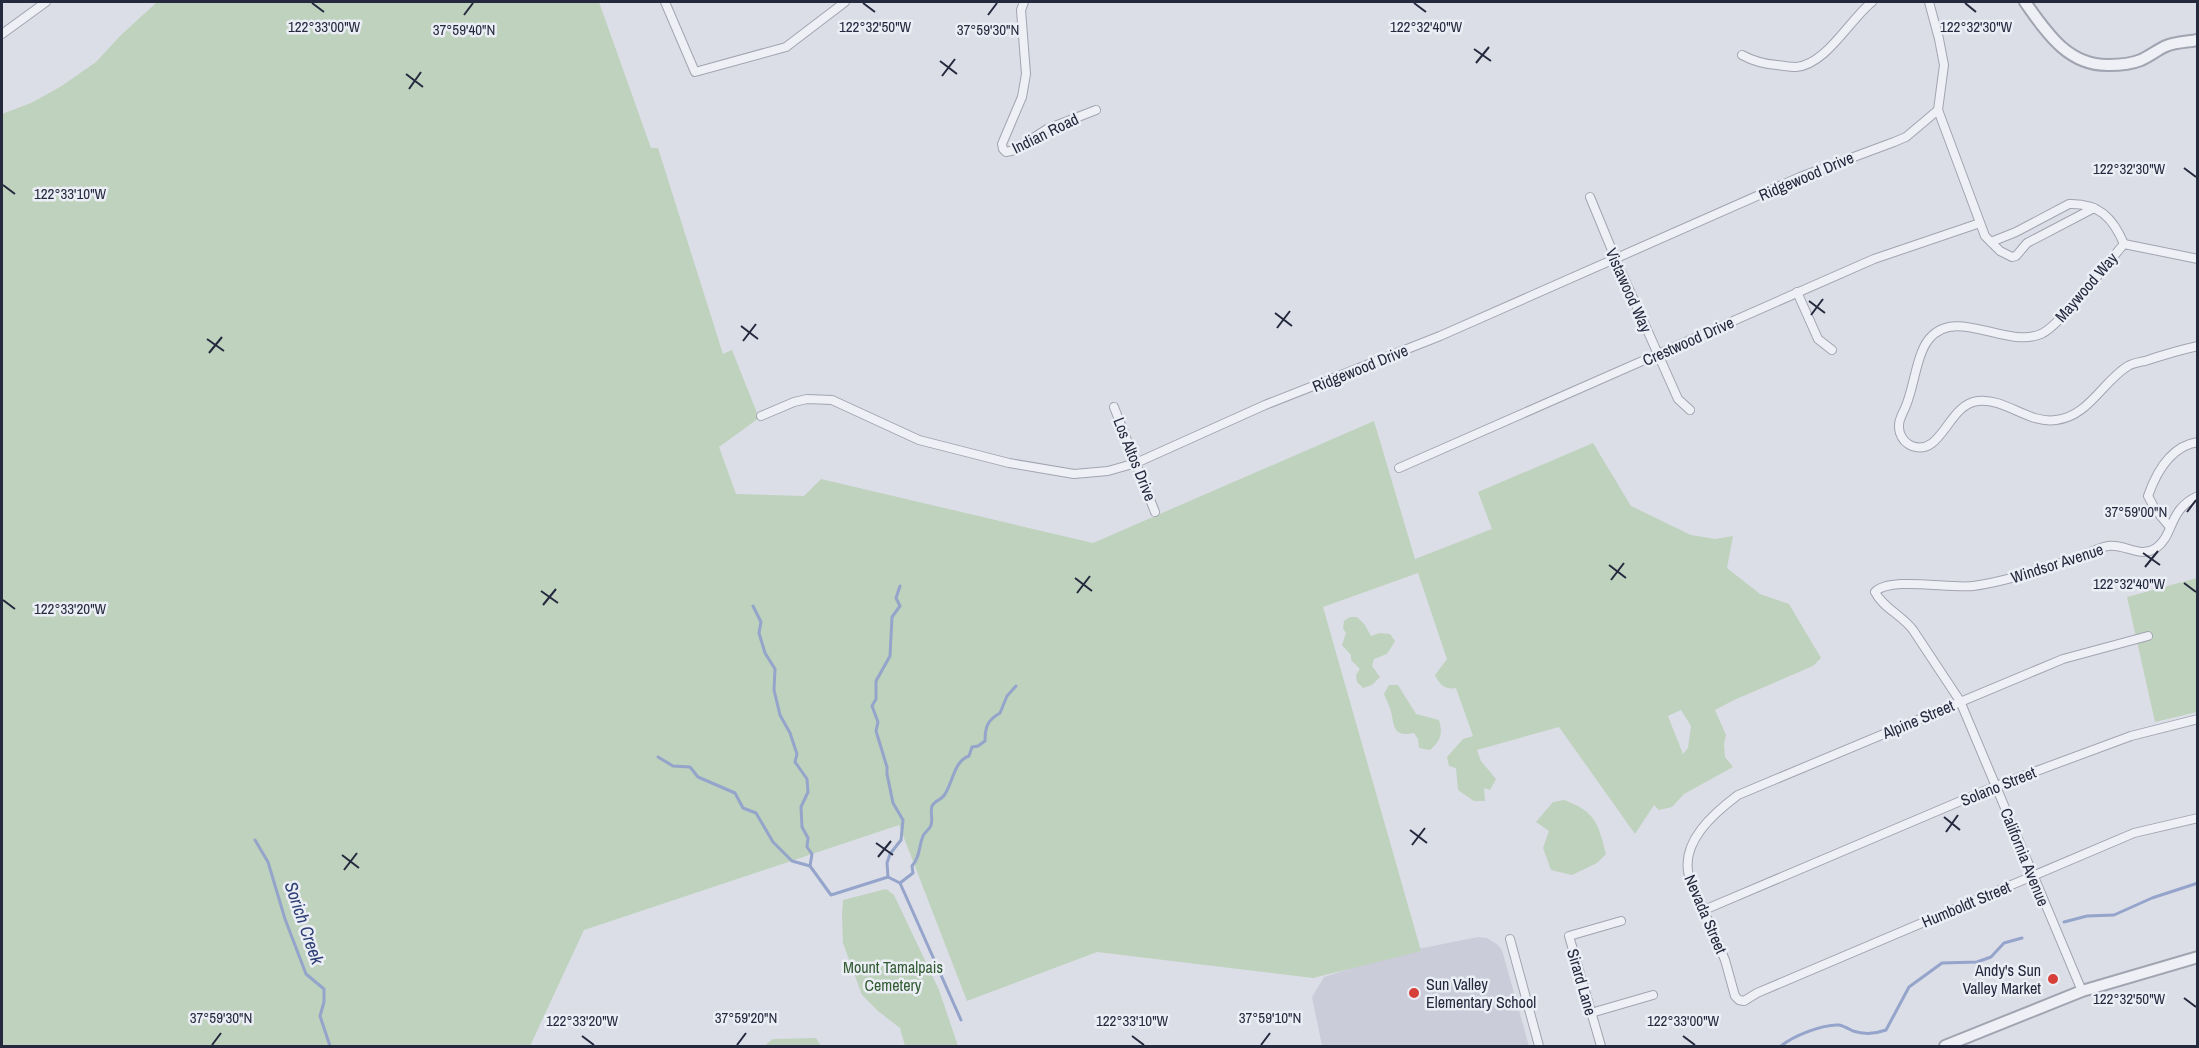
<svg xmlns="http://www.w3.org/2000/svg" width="2199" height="1048" viewBox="0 0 2199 1048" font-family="'Archivo Narrow',sans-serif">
  <rect width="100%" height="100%" fill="#dcdee7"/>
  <path fill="#cacdd9" d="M1478,937l9,1 11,7 4,5 27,96h-207l-10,-49 12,-20 43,-14v-4z"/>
  <g fill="#bed2bd" fill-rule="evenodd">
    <path d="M157,2h442l52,146h7l65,206 9,-4 27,68 -40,29 17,47 68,2 17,-17 272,64 281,-122 41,138 77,-30 -14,-37 115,-49 38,63 60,29 24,4 18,-3 -6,32 33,26 29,10 32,54 -8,8 -79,34 -19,10 11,25 -2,9 1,13 8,10 -49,27 -12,13 -13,3 -5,-5 -19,29 -76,-107 -82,23 4,11 15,18 -6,11 -6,-2 1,13h-11l-16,-11 -2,-22 -7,-2 -2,-9 16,-18 10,-3 -17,-48c-11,2 -16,-3 -21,-13l12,-16 -29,-86 -95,34 98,344 -108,27 -216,-26 -130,49 -68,-176 -315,105 -54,116h-528v-932l29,-11 29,-16 36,-25 24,-26zM1681,710l10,16 -3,22 -5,6 -15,-38z"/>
    <path d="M2197,578v134l-42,10 -28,-125z"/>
    <path d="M1350,617h7l8,8 6,11 9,-3 10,1 5,7 -8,13 -13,5 -2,7 8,11 -8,8 -9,3 -6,-6 -1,-7 4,-6 -9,-9v-5l-9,-10 4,-12 -3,-5 1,-7z"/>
    <path d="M1389,685h9l18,29 23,6c4,13 2,21 -9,30l-11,-2 -1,-9 -4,-6c-23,5 -19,-9 -24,-25 -2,-5 -4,-9 -6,-14z"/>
    <path d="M1564,800c32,12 34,23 42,54l-9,9 -25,12 -21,-5 -8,-22 6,-17 -13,-9 17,-20z"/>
    <path d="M886,889l8,6 45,95 19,56h-53l-5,-18 -22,-17 -16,-16 -19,-52 -1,-28 1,-15z"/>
    <path d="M816,1038l5,8h-57l9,-7z"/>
  </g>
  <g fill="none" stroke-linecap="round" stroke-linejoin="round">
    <g stroke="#94a4ca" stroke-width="3">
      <path d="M753,606l8,16 -2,11 6,20 10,16 -1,21 6,25 10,18 7,21 -2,8 12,17 1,13 -7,15 1,20 6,11 -1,9 5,7 -2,12"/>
      <path d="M658,757l15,9 17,1 8,10 37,16 8,15 13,5 17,29 19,19 18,5 21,29 57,-18 12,6 61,137"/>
      <path d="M255,840l13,22 17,57 21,55 18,15v13l-4,14 10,30"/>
      <path d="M888,877l-1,-14 3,-9 11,-14 2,-20 -10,-17 -6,-29v-7l-11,-36 2,-9 -6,-16 4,-7v-18l14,-25 2,-39 8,-11 -4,-8 4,-12"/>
      <path d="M900,883l13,-10 -1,-7c9,-11 6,-18 11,-30 2,-4 7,-7 8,-11 2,-6 -1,-13 1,-19 3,-6 10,-6 13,-12 8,-12 9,-33 24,-38l3,-9 6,-1 7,-5c0,-15 3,-21 15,-28l7,-17 9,-10"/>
      <path d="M2064,922l23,-6 27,-1 38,-17 46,-15"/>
      <path d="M1781,1046c12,-10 42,-22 58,-21 5,1 10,4 14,6 12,4 22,3 33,-1l23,-43 33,-24 35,-1 14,-5 13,-14 18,-5"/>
    </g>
    <g stroke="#a1a4b1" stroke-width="10">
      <g id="minor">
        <path d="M665,2l30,70 91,-25 59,-45"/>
        <path d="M1024,2l-3,8 5,64 -4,23 -20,47 1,5 3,3 9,-2 32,-21 49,-19"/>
        <path d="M1929,2l10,37 5,26 -6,45 47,126 15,15 12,6 4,-1 11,-13 67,-35"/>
        <path d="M2,34l44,-32"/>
        <path d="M1742,55c11,6 22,9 35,10 6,1 13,2 19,2 30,-2 54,-48 76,-65"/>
        <path d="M1590,197l26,63 62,139 12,11"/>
        <path d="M1991,242l25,-10 53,-28c30,-1 44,14 55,40"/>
        <path d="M2198,259l-74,-15c-17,19 -63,81 -83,90 -35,15 -85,-28 -112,5 -13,16 -15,50 -24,69 -4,9 -8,15 -5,25 2,6 7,11 12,13 30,11 36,-42 66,-45 28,-3 50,23 78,19 33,-4 47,-39 72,-54 5,-3 12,-4 17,-5 18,-6 35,-11 53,-15"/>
        <path d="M1797,292l21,47 14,11"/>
        <path d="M1114,407l41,105"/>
        <path d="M761,416l33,-14 13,-3 25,1 87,40 90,23 65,11 34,-3 28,-8 129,-58 175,-69 360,-159 94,-35 12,-5 32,-27"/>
        <path d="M1399,468l475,-209 106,-36"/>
        <path d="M2169,526l-14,-17 -7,-13c8,-23 23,-50 50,-54"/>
        <path d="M2148,636l-85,23 -325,136c-24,18 -58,47 -49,81l36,84 10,36 4,4 5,1 13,-8 377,-160 64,-15"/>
        <path d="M1704,910l292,-124 135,-50 67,-17"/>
        <path d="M1510,939l29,107"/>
        <path d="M2082,991l-122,-290 -47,-71c-11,-15 -30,-22 -38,-38 15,-16 74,-3 98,-6 37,-5 73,-19 109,-30 9,-3 17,-9 26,-10 16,-3 32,13 48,2 18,-12 12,-39 42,-52"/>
        <path d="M1591,1013l62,-18"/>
        <path d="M1601,1046l-32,-110 52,-15"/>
      </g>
    </g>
    <g stroke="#a1a4b1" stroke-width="14">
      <g id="tertiary">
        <path d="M2025,2c22,31 43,64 84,63 11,0 22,-1 32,-5 9,-4 16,-10 25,-14 9,-4 21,-4 32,-6"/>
        <path d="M1945,1046l137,-55 116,-34"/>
      </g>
    </g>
    <use href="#minor" stroke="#eff0f5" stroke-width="8"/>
    <use href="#tertiary" stroke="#eff0f5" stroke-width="10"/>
  </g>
  <path fill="none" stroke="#25293e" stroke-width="2" d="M312,3l12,9M863,3l12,9M1414,3l12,9M1965,3l11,9M464,15l9,-12M988,15l9,-12M1474,49l17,12M940,61l17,13M1476,63l13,-16M406,74l17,13M942,76l13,-17M409,89l12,-17M2184,168l12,9M3,185l12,9M1809,301l16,12M1275,313l17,13M1811,315l12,-16M741,326l17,13M1277,328l13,-17M207,339l17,12M743,341l13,-17M209,353l13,-16M2187,512l9,-12M2143,553l17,12M1609,565l17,13M2145,567l13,-16M1075,578l17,13M1611,580l13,-17M2184,583l12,9M541,591l17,12M1077,593l13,-17M3,600l12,9M543,605l13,-16M1944,817l16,13M1410,830l17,13M1946,832l12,-17M876,843l17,12M1412,845l13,-17M342,855l17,13M878,857l13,-16M344,870l13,-17M2184,998l12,9M582,1036l12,9M1132,1036l12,9M1683,1036l12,9M212,1045l9,-12M737,1045l9,-12M1261,1045l9,-12"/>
  <g fill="#d64038" stroke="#ebeef5" stroke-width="2">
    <circle cx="2053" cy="979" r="6"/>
    <circle cx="1414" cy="993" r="6"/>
  </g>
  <g text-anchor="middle" stroke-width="5" stroke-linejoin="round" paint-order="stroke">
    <g font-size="16" fill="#25293e" stroke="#ebeef5">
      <text transform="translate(1045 133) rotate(-26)" y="6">Indian Road</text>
      <text transform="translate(1806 176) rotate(-23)" y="6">Ridgewood Drive</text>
      <text transform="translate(2086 287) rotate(-49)" y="6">Maywood Way</text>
      <text transform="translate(1629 290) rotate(66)" y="6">Vistawood Way</text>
      <text transform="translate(1688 341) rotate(-24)" y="6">Crestwood Drive</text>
      <text transform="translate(1360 368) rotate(-22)" y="6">Ridgewood Drive</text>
      <text transform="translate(1135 459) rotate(68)" y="6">Los Altos Drive</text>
      <text transform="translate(2057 563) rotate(-18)" y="6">Windsor Avenue</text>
      <text transform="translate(1918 719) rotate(-23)" y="6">Alpine Street</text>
      <text transform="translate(1998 786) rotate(-22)" y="6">Solano Street</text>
      <text transform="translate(2025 857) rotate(68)" y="6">California Avenue</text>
      <text transform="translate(1966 904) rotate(-23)" y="6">Humboldt Street</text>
      <text transform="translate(1706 914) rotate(67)" y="6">Nevada Street</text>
      <text transform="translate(1582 982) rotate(74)" y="6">Sirard Lane</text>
    </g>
    <g font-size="16" fill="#325b32" stroke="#ebeef5">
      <text x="893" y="973">Mount Tamalpais<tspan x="893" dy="18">Cemetery</tspan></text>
    </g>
    <g font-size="16" fill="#25293e" stroke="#ebeef5" text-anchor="end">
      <text x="2041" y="976">Andy's Sun<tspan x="2041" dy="18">Valley Market</tspan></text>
      <text x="1426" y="990" text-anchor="start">Sun Valley<tspan x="1426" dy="18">Elementary School</tspan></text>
    </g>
    <g font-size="18" font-style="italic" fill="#2d3f74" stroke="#ebeef5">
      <text transform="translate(304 923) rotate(71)" y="6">Sorich Creek</text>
    </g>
  </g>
  <g font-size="15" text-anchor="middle" fill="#25293e" stroke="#ebeef5" stroke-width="5" stroke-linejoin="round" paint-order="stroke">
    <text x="324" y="32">122°33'00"W</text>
    <text x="875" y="32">122°32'50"W</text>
    <text x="1426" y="32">122°32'40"W</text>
    <text x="1976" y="32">122°32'30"W</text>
    <text x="464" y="35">37°59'40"N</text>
    <text x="988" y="35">37°59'30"N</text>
    <text x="2129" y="174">122°32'30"W</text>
    <text x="70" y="199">122°33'10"W</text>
    <text x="2136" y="517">37°59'00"N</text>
    <text x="2129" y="589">122°32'40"W</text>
    <text x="70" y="614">122°33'20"W</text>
    <text x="2129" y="1004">122°32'50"W</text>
    <text x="221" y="1023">37°59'30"N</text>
    <text x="746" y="1023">37°59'20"N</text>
    <text x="1270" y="1023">37°59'10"N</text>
    <text x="582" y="1026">122°33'20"W</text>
    <text x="1132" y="1026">122°33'10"W</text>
    <text x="1683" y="1026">122°33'00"W</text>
  </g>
  <rect width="2199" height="1048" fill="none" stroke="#25293e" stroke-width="6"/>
</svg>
